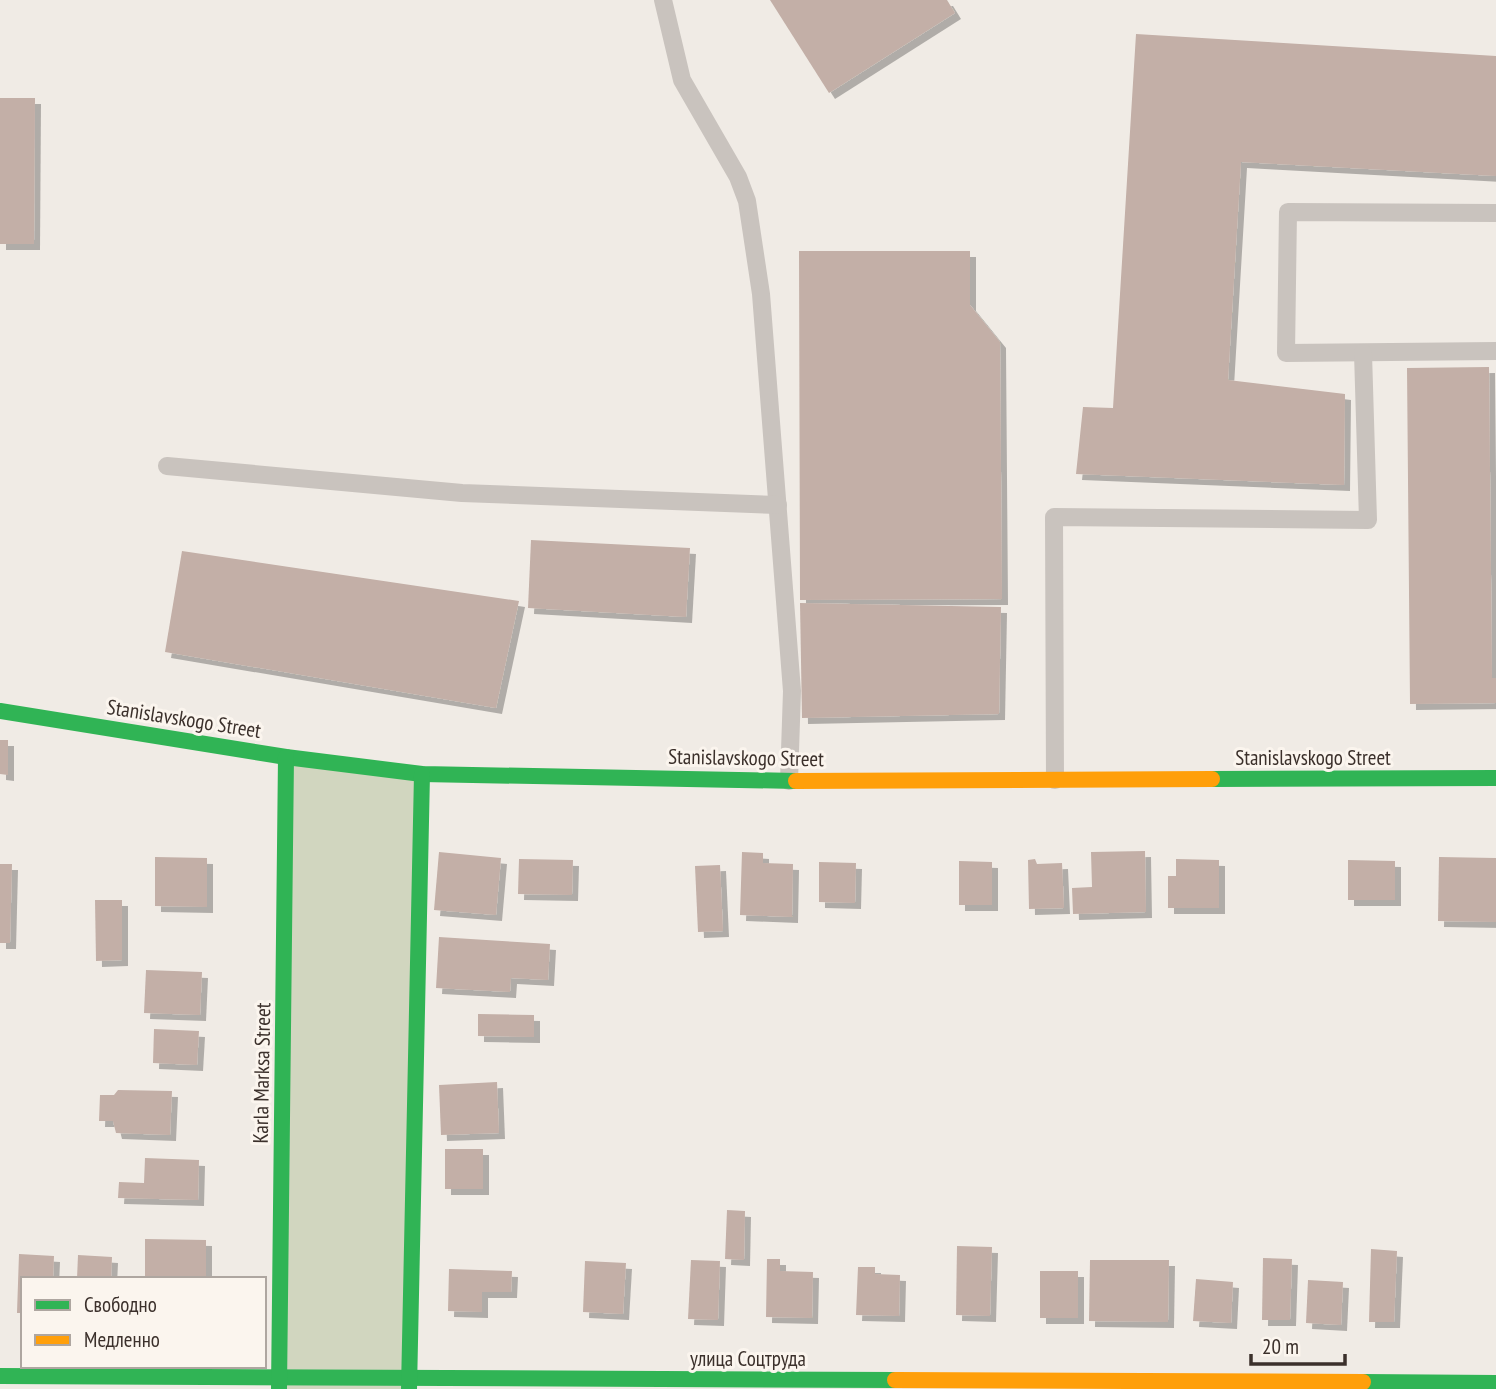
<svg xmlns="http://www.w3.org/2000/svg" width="1496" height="1389" viewBox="0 0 1496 1389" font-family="'PT Sans Narrow',sans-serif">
  <defs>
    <filter id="shadow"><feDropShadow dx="6" dy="6" stdDeviation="0" flood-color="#0004"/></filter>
  </defs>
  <rect width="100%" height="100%" fill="#f0ebe5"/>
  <path fill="#d1d6bf" d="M286,757l136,17 -9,615h-134z"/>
  <g fill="#c3afa7" filter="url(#shadow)">
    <path d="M770,0h177l8,13 -126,80z"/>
    <path d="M1136,34l360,22v120l-255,-14 -13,218 117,14 -1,91 -268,-11 7,-67 30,1z"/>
    <path d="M0,98h35l-1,146h-34z"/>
    <path d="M799,251h171v54l30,37 2,257 -202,1z"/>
    <path d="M1489,367l3,311h4v25l-86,1 -3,-336z"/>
    <path d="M531,540l159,8 -4,69 -158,-9z"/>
    <path d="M182,551l337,50 -23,107 -331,-56z"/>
    <path d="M800,603l201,4 -2,107 -197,4z"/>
    <path d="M0,740h8v35l-8,-1z"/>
    <path d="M1145,851l1,61 -73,2 -1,-26 20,-1 -1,-35z"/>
    <path d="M439,852l62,6 -5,57 -62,-5z"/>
    <path d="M742,852l21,1v10l30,1 -1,53 -52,-2z"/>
    <path d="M155,857l52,1v49l-52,-1z"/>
    <path d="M1439,857l57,1v64l-58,-1z"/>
    <path d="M519,859l54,1 -1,35 -54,-1z"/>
    <path d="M1035,859l2,5 25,-1 2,45 -35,1 -1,-49z"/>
    <path d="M1176,859l43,1v48h-51v-32h8z"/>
    <path d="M1348,860l47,1v39h-47z"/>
    <path d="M959,861l33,1v43h-33z"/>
    <path d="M819,862l37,1 -1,40 -36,-1z"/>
    <path d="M0,864h12l-2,79h-10z"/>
    <path d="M720,865l3,66 -25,1 -3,-66z"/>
    <path d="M95,900h27v60l-26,1z"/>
    <path d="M439,937l111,7 -2,36 -37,-2 -1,14 -74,-4z"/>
    <path d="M146,970l56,2 -2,43 -56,-2z"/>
    <path d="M478,1014l56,1v22l-56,-1z"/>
    <path d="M154,1029l45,2 -2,34 -44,-2z"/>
    <path d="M497,1082l2,51 -58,2 -2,-50z"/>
    <path d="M118,1090l54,1 -2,44 -54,-2 -3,-12h-14l1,-26h14z"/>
    <rect x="445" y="1149" width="38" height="40"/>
    <path d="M145,1158l54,2 -1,40 -80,-2 1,-16 25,1z"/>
    <path d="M727,1210l18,1 -1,49 -19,-1z"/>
    <path d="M145,1239l61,1v39h-61z"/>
    <path d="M957,1246l35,1 -2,69 -34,-1z"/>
    <path d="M1371,1249l26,2 -3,71h-25z"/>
    <path d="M19,1254l35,2 -1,23h-30v34h-6z"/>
    <path d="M78,1255l34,2 -1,22h-34z"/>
    <path d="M1263,1258l29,1 -2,61h-28z"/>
    <path d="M767,1259h13v12l33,1 -1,46 -46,-1z"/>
    <path d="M691,1260l29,1 -2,59 -30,-1z"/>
    <path d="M1090,1260h79l-1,62 -79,-1z"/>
    <path d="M585,1261l41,2 -3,51 -40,-2z"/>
    <path d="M858,1267h17v7l25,1 -1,41 -43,-1z"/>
    <path d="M449,1269l63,2 -1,21h-29v20l-34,-1z"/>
    <rect x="1040" y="1271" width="38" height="47"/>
    <path d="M1196,1279l37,3 -2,41 -38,-2z"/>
    <path d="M1308,1280l35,2 -2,43 -35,-2z"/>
  </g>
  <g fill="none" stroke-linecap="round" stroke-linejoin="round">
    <g stroke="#c9c3be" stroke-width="18">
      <path d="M663,0l19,80 56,97 9,24 14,93 31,397 -3,90"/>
      <path d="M1496,213l-208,-1 -2,141 210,-2"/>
      <path d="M167,466l295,27 316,12"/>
      <path d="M1055,780l-1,-263 314,3 -5,-167"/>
    </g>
    <g stroke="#30b455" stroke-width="16">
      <path d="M0,711l286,46 136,17 374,7"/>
      <path d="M1212,779l284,-1"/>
      <path d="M0,1376l895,4"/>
      <path d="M1363,1382l133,1"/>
      <path d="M279,1389l7,-632"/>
      <path d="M409,1389l13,-615"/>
    </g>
    <g stroke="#ff9f0a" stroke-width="16">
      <path d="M796,781l416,-2"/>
      <path d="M895,1380l468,2"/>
    </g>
  </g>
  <g text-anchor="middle" stroke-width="6" stroke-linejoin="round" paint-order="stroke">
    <g font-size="21" fill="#3b302b" stroke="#fbf5ee">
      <text transform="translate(184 719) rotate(9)" y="7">Stanislavskogo Street</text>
      <text transform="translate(746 758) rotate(1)" y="7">Stanislavskogo Street</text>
      <text x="1313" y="765">Stanislavskogo Street</text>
      <text transform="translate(262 1073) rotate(-89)" y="7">Karla Marksa Street</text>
      <text x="748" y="1366">улица Соцтруда</text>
    </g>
  </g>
  <rect x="21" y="1277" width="245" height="91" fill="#fbf5ee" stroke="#aea6a0" stroke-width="2"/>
  <rect x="35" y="1300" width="35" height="10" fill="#30b455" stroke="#aea6a0" stroke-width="2"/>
  <text x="84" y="1312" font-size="21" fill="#3b302b">Свободно</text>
  <rect x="35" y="1335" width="35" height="10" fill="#ff9f0a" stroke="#aea6a0" stroke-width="2"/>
  <text x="84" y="1347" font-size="21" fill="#3b302b">Медленно</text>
  <path d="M1251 1354v10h94v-10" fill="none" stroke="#3b302b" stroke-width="3.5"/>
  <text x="1262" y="1354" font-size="21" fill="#3b302b" stroke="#fbf5ee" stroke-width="5" paint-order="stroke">20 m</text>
</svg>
